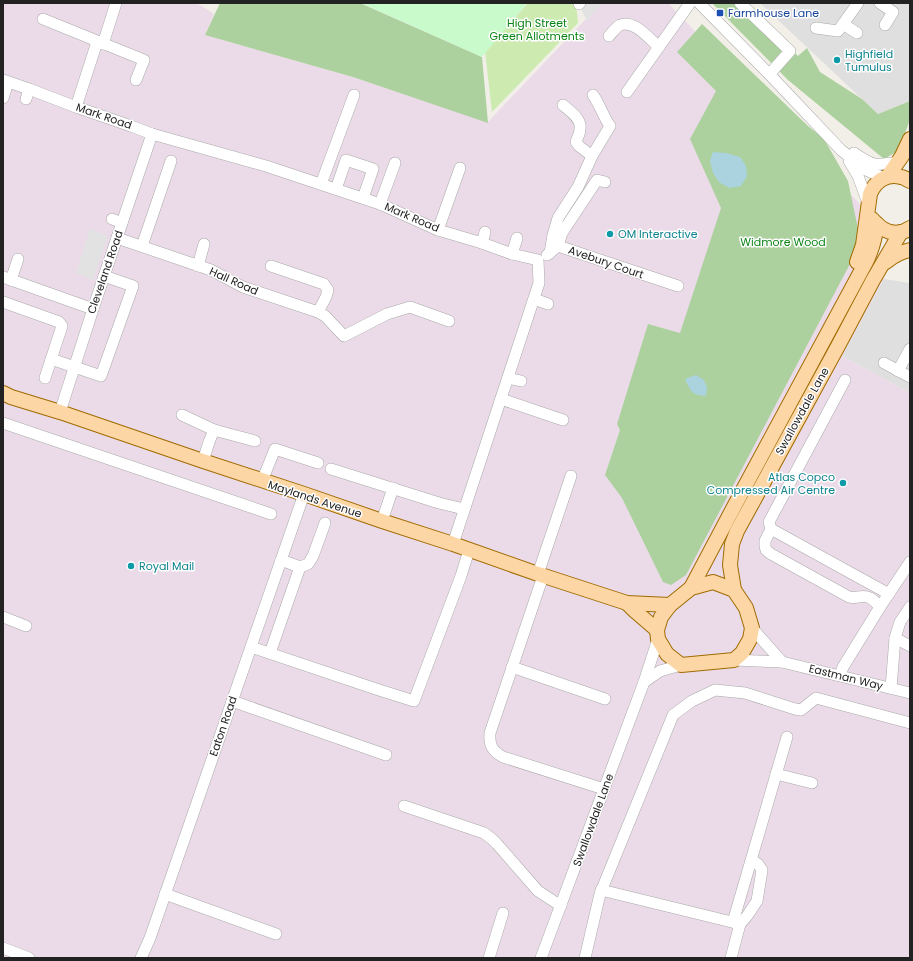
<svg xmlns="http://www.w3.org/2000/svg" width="913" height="961" viewBox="0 0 913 961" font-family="Poppins,sans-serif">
  <rect width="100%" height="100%" fill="#f2efe9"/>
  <g fill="#e0dfdf">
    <path d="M760,3h150v98l-32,13z"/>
    <path d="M884,279l26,4v110l-68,-37z"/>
  </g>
  <path fill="#ebdbe8" d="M3,3h190l9,3 12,8 -9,21 148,42 135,45 113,-119h67l191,200 25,76 -42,77 68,37v565h-907z"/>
  <path fill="#cdebb0" d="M528,3h48l2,20 -86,89 -7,-61z"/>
  <g fill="#add19e">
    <path d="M220,3h140l122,54 6,66 -135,-46 -148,-42z"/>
    <path d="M712,3h32l54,53 9,-8 13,24 42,27 16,15 32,-13v19l-12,31 -14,8 -96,-79z"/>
    <path d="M702,24l106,102 16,13 24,42 13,62 -175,332 -15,10 -8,-3 -41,-84 -17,-23 15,-45 -3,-6 31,-100 32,9 41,-125 -31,-69 26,-48 -39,-39z"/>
  </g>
  <path fill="#c8facc" d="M361,3h166l-45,54z"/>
  <g fill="#e2e2e2">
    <path d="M580,3h22l-15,18 -8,-17z"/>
    <path d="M90,229l18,7 -15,44 -17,-7z"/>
  </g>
  <g fill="#aad3df">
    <path d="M713,152l13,1 14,4 6,9 1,10 -6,10 -12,2 -10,-6 -6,-9 -3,-12z"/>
    <path d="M696,375l8,5 3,8 -1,8c-14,-1 -15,-4 -21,-17z"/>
  </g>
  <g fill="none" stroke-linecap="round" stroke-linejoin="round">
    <g stroke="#a9a9a9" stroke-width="12">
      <g id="minor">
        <path d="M699,3l71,72 71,75 25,20 18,8"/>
        <path d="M740,3l50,48 -16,18 -4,6"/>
        <path d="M880,3l13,9 -8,13"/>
        <path d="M579,4l1,-1"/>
        <path d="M43,19l101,41 -8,20"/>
        <path d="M843,24l14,9"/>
        <path d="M816,28l22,3 20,-28"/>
        <path d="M609,36c3,-3 7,-9 11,-11 14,-6 29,14 39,22"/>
        <path d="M103,44l13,-41"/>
        <path d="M3,80l26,9 47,18 55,19 21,8 114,32 114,38 58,26 44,13 30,11 26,6 1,23 -86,261"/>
        <path d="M627,92l63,-89"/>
        <path d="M3,98l5,-16"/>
        <path d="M26,99l3,-10"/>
        <path d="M563,105c7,6 19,14 17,24 0,5 -3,9 -4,13l3,4 13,10"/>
        <path d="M76,107l21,-65"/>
        <path d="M854,153c19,13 21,13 44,9"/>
        <path d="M849,161l9,15 10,27"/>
        <path d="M321,184l33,-89"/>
        <path d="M336,189l10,-29 27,9 -10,29"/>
        <path d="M380,204l15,-41"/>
        <path d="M112,219l10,4"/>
        <path d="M438,230l22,-62"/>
        <path d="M117,238l94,32 32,17 75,25 7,4 19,20 43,-22 23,-7 39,14"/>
        <path d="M482,243l3,-11"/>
        <path d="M142,246l29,-85"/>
        <path d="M558,246l4,-13 35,-53 8,2"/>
        <path d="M550,253l3,-18 5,-17 20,-31 14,-31 18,-30c-7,-10 -10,-21 -17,-31"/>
        <path d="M512,254l5,-16"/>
        <path d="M547,255l11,-9 120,40"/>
        <path d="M198,266l6,-22"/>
        <path d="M271,266l53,18 4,6 -2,7 -8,15"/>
        <path d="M3,277l90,32"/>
        <path d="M11,280l7,-21"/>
        <path d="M534,299l14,5"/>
        <path d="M3,302l56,20 3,4 -17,52"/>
        <path d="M51,359l50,17 32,-90 -29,-10"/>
        <path d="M884,363l26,14"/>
        <path d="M898,371l12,-22"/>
        <path d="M508,378l13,3"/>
        <path d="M845,380l-76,142 2,7 -6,12v5l1,4 5,4 78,43c7,2 14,-3 21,1 4,2 7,6 10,9"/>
        <path d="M501,399l62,21"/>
        <path d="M60,412l33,-103 59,-175"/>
        <path d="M182,415l32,15"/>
        <path d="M3,423l268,91"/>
        <path d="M203,461l6,-19 5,-12 41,11"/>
        <path d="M331,469l108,34 25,6"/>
        <path d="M262,481l13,-32 43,14"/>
        <path d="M382,521l11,-33"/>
        <path d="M771,529l118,65"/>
        <path d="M281,560l19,7 8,-3 5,-8 12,-33"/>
        <path d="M538,574l33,-98"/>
        <path d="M543,576l-53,157c-1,12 2,18 13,24l101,32"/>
        <path d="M3,617l23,9"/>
        <path d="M752,628l30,34"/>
        <path d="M895,638l15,8"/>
        <path d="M251,647l125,42 38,12 47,-125 8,-26"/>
        <path d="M270,653l30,-86"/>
        <path d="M734,660l48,2 128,31"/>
        <path d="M512,667l93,32"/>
        <path d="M840,675l3,-8 37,-60 30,-45"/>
        <path d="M644,682l16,-11 21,-6"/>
        <path d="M891,688l4,-50 5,-16 10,-15"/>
        <path d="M232,701l154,54"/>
        <path d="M776,774l36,9"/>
        <path d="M404,806l80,27 8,6 5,5 41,47 23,15"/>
        <path d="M601,890l139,34"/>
        <path d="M165,894l111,40"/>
        <path d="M733,922l54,-185"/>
        <path d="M3,948l26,10"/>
        <path d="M141,958l9,-20 154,-444"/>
        <path d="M489,958l14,-45"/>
        <path d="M541,958l103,-276 14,-43"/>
        <path d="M585,958l15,-64 73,-179 19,-14 23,-11 30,3 50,16 6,1 15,-12 94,25"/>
        <path d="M731,958l9,-34 7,-8 10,-15 5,-31 -4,-6 -6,-4"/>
      </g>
    </g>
    <g stroke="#a06b00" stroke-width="16">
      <g id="major">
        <path d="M888,176l14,-20 8,-17"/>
        <path d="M872,219c10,12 24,19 38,9"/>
        <path d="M857,262l6,-17 7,-51c5,-13 17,-21 31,-17 3,0 6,3 9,4"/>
        <path d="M886,262c7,-6 14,-10 24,-12"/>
        <path d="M3,393l8,4 49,15 143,49 101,33 78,27 71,23 85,30 89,29 43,2"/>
        <path d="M713,582l21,8 12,18 6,20 -2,11 -8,14 -8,7 -53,5 -14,-11 -9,-15 -1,-9 4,-13 9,-12 21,-17z"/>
        <path d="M691,588l45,-85 130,-241c6,-12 9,-24 11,-38"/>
        <path d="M734,590l-4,-25 2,-21 5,-13 101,-185 35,-66 28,-48"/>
        <path d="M627,603l8,8 22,19"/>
      </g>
    </g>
    <use href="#minor" stroke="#fff" stroke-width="11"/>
    <use href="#major" stroke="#fcd6a4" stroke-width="14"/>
  </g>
  <rect fill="#1a4fb4" stroke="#fff" stroke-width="1.5" x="716" y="9" width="8" height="8" rx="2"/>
  <g fill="#0f9aa8" stroke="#fff" stroke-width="1.5">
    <circle cx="837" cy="60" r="4"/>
    <circle cx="610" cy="234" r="4"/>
    <circle cx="843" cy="483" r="4"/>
    <circle cx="131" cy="566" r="4"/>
  </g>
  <g text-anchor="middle" stroke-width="3" stroke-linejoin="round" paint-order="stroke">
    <g font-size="11" fill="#164399" stroke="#fff" text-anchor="start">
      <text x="728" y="17">Farmhouse Lane</text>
    </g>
    <g font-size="11" fill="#0c8416" stroke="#fff">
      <text x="537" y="27">High Street<tspan x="537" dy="13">Green Allotments</tspan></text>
      <text x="783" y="246">Widmore Wood</text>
    </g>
    <g font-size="11" fill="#0d838f" stroke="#fff" text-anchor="start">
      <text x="845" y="58">Highfield<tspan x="845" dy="13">Tumulus</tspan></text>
      <text x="618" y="238">OM Interactive</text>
      <text x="835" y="481" text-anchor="end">Atlas Copco<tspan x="835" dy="13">Compressed Air Centre</tspan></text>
      <text x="139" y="570">Royal Mail</text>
    </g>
    <g font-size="11" fill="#222" stroke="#fff">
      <text transform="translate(104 116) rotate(19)" y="4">Mark Road</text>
      <text transform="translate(412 217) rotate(23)" y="4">Mark Road</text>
      <text transform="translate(606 262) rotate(19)" y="4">Avebury Court</text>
      <text transform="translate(105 272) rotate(-71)" y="4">Cleveland Road</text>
      <text transform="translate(234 281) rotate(24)" y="4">Hall Road</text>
      <text transform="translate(802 411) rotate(-61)" y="4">Swallowdale Lane</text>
      <text transform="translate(315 499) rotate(18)" y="4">Maylands Avenue</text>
      <text transform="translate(846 677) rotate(14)" y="4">Eastman Way</text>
      <text transform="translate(223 726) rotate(-71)" y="4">Eaton Road</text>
      <text transform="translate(593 820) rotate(-70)" y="4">Swallowdale Lane</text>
    </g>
  </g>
  <rect width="913" height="961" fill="none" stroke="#222222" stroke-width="8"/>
</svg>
